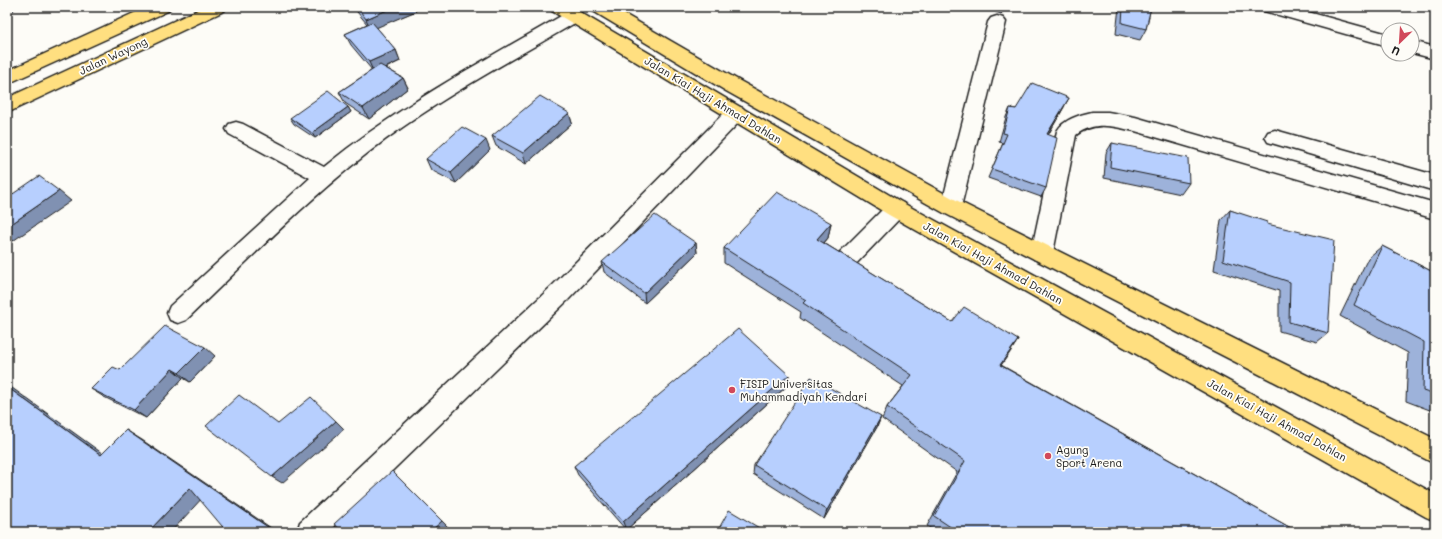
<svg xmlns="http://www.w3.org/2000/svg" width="1442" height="539" viewBox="0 0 1442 539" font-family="Mali,sans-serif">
  <rect width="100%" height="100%" fill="#fdfcf7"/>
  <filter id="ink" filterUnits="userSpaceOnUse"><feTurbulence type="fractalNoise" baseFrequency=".025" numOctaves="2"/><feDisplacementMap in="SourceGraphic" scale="8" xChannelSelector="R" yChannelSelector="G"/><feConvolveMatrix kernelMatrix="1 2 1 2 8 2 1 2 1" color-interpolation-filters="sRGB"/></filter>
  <g filter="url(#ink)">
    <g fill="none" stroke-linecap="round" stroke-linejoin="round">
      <g stroke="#1c1c1c" stroke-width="3">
        <g id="minor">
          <path d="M1261,7h29l98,27v12l-124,-35z"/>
          <path d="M574,10l6,2 3,4 -3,4c-65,38 -133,74 -194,119 -72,53 -135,119 -200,181l-8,3 -8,-3 -3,-7 3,-7 140,-128 -81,-44 -3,-5 3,-5 7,-2 7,2 81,43c76,-62 159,-106 244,-155z"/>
          <path d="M997,16l6,2 3,4 -45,185 -3,6 -7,2 -7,-2 -3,-6 47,-185 3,-4z"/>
          <path d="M1412,41l23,6v12l-23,-6z"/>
          <path d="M736,106l7,2 3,5 -3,5 -174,181 -240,233h-32l3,-10 253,-237 176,-177z"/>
          <path d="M1092,112h16l27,5 300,86v16l-300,-88c-22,-4 -39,-11 -59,4l-23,118 -3,6 -8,3 -8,-3 -3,-6 26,-122c7,-12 22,-16 35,-19z"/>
          <path d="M1275,130l160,45v16l-167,-49 -3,-5 3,-5z"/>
          <path d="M896,201l7,2 3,6 -3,6 -50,52 -8,3 -8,-3 -3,-6 3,-6 52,-52z"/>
        </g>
      </g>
      <g stroke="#1c1c1c" stroke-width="3">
        <g id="major">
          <path d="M147,7h24l-3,4 -161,73v-13z"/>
          <path d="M204,7h23l-3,4 -217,102v-15z"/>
          <path d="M549,7h22l332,196 532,291v27l-9,-4 -537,-302 -337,-204z"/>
          <path d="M590,7h22l128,74 218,120 477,238v25l-491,-251 -218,-122 -133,-80z"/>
        </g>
      </g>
      <use href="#minor" fill="#fdfcf7" fill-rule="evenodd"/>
      <use href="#major" fill="#ffdf80" fill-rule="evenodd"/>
    </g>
    <g fill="#9db2da" stroke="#1c1c1c">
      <path d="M353,7h62l1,4 -40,16 20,23 4,11 -14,7 17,10 5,10 -39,31 -24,-16 -6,-11 33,-22 -21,-25 -6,-11 22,-10z"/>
      <path d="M983,7h23l-5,7z"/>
      <path d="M1119,7h32l-5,22 -6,11 -24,-6z"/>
      <path d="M348,107l3,5 -36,26 -21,-14 -4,-6z"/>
      <path d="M1064,107l-16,28 -2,53 -5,9 -53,-19 15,-35 -4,-1 7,-25 4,-9 6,1z"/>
      <path d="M569,113l3,10 -46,41 -30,-18 -4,-10z"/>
      <path d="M1112,143l77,40 -8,11 -77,-16 2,-25z"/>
      <path d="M490,150l-34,33 -25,-13 -5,-11z"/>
      <path d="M1230,210l37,14 61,109 -11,9 -38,-11v-40l-65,-21 7,-50z"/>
      <path d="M831,223l-3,15 -4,5 16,10 112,69 66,18 -17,25 297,167h-362l-9,-6 30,-54 -75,-53 5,-12 16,-21 -103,-68 1,-6 -77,-49v-15z"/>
      <path d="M696,243l1,10 -52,50 -41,-31 -2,-10z"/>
      <path d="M1382,246l53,27v139l-29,-11 2,-48 -68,-37 28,-58z"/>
      <path d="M215,356l-25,26 -7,-4 -37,40 -42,-21 -13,-8z"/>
      <path d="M789,375l-2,11 -161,144 -48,-55 -4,-9z"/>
      <path d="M881,417l-4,10 -53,92 -71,-45 1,-9z"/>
    </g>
    <g fill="#8091b2" stroke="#1c1c1c">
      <path d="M7,7h9l-9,11z"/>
      <path d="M394,7h21l1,4 -45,19 -5,-11z"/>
      <path d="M1003,7h3l-5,7z"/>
      <path d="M396,50l4,11 -26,12 -5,-11z"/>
      <path d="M403,78l5,10 -39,31 -6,-11z"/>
      <path d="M1069,98l-5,9 -21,37 4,-10z"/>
      <path d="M348,107l3,5 -36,26 -3,-5z"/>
      <path d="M569,113l3,10 -46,41 -3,-11z"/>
      <path d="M486,140l4,10 -34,33 -5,-10z"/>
      <path d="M59,191l12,10 -64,44v-18z"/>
      <path d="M831,223l-3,15 -14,16 3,-15z"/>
      <path d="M696,243l1,10 -52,50 -1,-10z"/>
      <path d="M1018,340l-9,14 -17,24 8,-13z"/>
      <path d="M205,347l10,9 -25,26 -11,-9z"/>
      <path d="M172,369l11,9 -37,40 -12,-8z"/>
      <path d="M789,375l-2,11 -161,144 -3,-8z"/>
      <path d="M7,384l1,1 109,79 -16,-9 -94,-68z"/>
      <path d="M881,417l-4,10 -53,92 3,-9z"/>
      <path d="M336,421l8,8 -62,54 -10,-6z"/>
      <path d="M126,430l16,10 135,92h-2z"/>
      <path d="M190,488l14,8 -33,36h-23z"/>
      <path d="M442,521l6,6 -5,5h-9l-2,-2z"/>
    </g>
    <g fill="#b7cffe" stroke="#1c1c1c">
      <path d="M357,7h37l-28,12z"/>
      <path d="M1123,7h28l-5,22 -24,-6z"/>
      <path d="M372,22l24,28 -27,12 -24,-28z"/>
      <path d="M380,65l23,13 -40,30 -24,-16z"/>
      <path d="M1032,83l37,15 -22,36 10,4 -11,50 -54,-19 15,-35 -4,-1 7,-25 6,1z"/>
      <path d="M328,91l20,16 -36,26 -22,-15z"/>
      <path d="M540,96l29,17 -46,40 -31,-17z"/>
      <path d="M462,127l24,13 -35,33 -25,-14z"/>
      <path d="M1112,143l76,15 1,25 -79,-16z"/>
      <path d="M39,176l20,15 -52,36v-29z"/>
      <path d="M777,192l54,31 -14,16 23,14 112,69 12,-15 54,33 -18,25 298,167h-340l-24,-16 31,-55 -78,-54 25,-32 -109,-72 3,-3 -82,-52z"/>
      <path d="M1230,210l37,12v2l67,16 -6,93 -39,-11 1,-40 -67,-22z"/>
      <path d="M655,215l41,28 -52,50 -42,-31z"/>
      <path d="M1382,246l53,27v122l-12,-4 1,-49 -70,-37z"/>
      <path d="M165,326l40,21 -26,26 -7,-4 -38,41 -43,-21 22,-22 7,3z"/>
      <path d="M738,329l51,46 -166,147 -49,-56z"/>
      <path d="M811,377l70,40 -54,93 -73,-45z"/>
      <path d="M7,387l94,68 25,-25 149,102h-48l-37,-44 -42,44h-141z"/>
      <path d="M239,395l39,29 33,-27 25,24 -64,56 -66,-51z"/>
      <path d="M392,471l50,50 -10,9 2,2h-90l-10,-8z"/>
      <path d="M729,510l37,22h-49z"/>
    </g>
  </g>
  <g fill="#d1495b" stroke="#fdfcf7" stroke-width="1.5">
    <circle cx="732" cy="390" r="4"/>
    <circle cx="1048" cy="456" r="4"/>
  </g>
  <g text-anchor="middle" stroke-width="3.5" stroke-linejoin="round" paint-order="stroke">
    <g font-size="11" fill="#1c1c1c" stroke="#fdfcf7">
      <text transform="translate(113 56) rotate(-25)" y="4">Jalan Wayong</text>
      <text transform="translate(713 100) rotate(31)" y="4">Jalan Kiai Haji Ahmad Dahlan</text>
      <text transform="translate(993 263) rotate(29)" y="4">Jalan Kiai Haji Ahmad Dahlan</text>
      <text transform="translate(1277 420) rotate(29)" y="4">Jalan Kiai Haji Ahmad Dahlan</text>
    </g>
    <g font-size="11" fill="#1c1c1c" stroke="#fdfcf7" text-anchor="start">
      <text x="740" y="388">FISIP Universitas<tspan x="740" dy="13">Muhammadiyah Kendari</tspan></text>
      <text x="1056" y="454">Agung<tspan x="1056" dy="13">Sport Arena</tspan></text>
    </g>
  </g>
  <rect width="1442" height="539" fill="none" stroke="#fdfcf7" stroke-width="24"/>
  <rect x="12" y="12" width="1418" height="515" fill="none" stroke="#1c1c1c" stroke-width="1.5" filter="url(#ink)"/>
  <g transform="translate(1400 42) rotate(205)"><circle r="19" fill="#fdfcf7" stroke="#a3a29f"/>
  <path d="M0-3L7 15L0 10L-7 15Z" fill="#d1495b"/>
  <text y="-6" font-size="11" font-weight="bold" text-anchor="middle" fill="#1c1c1c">U</text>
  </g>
</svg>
